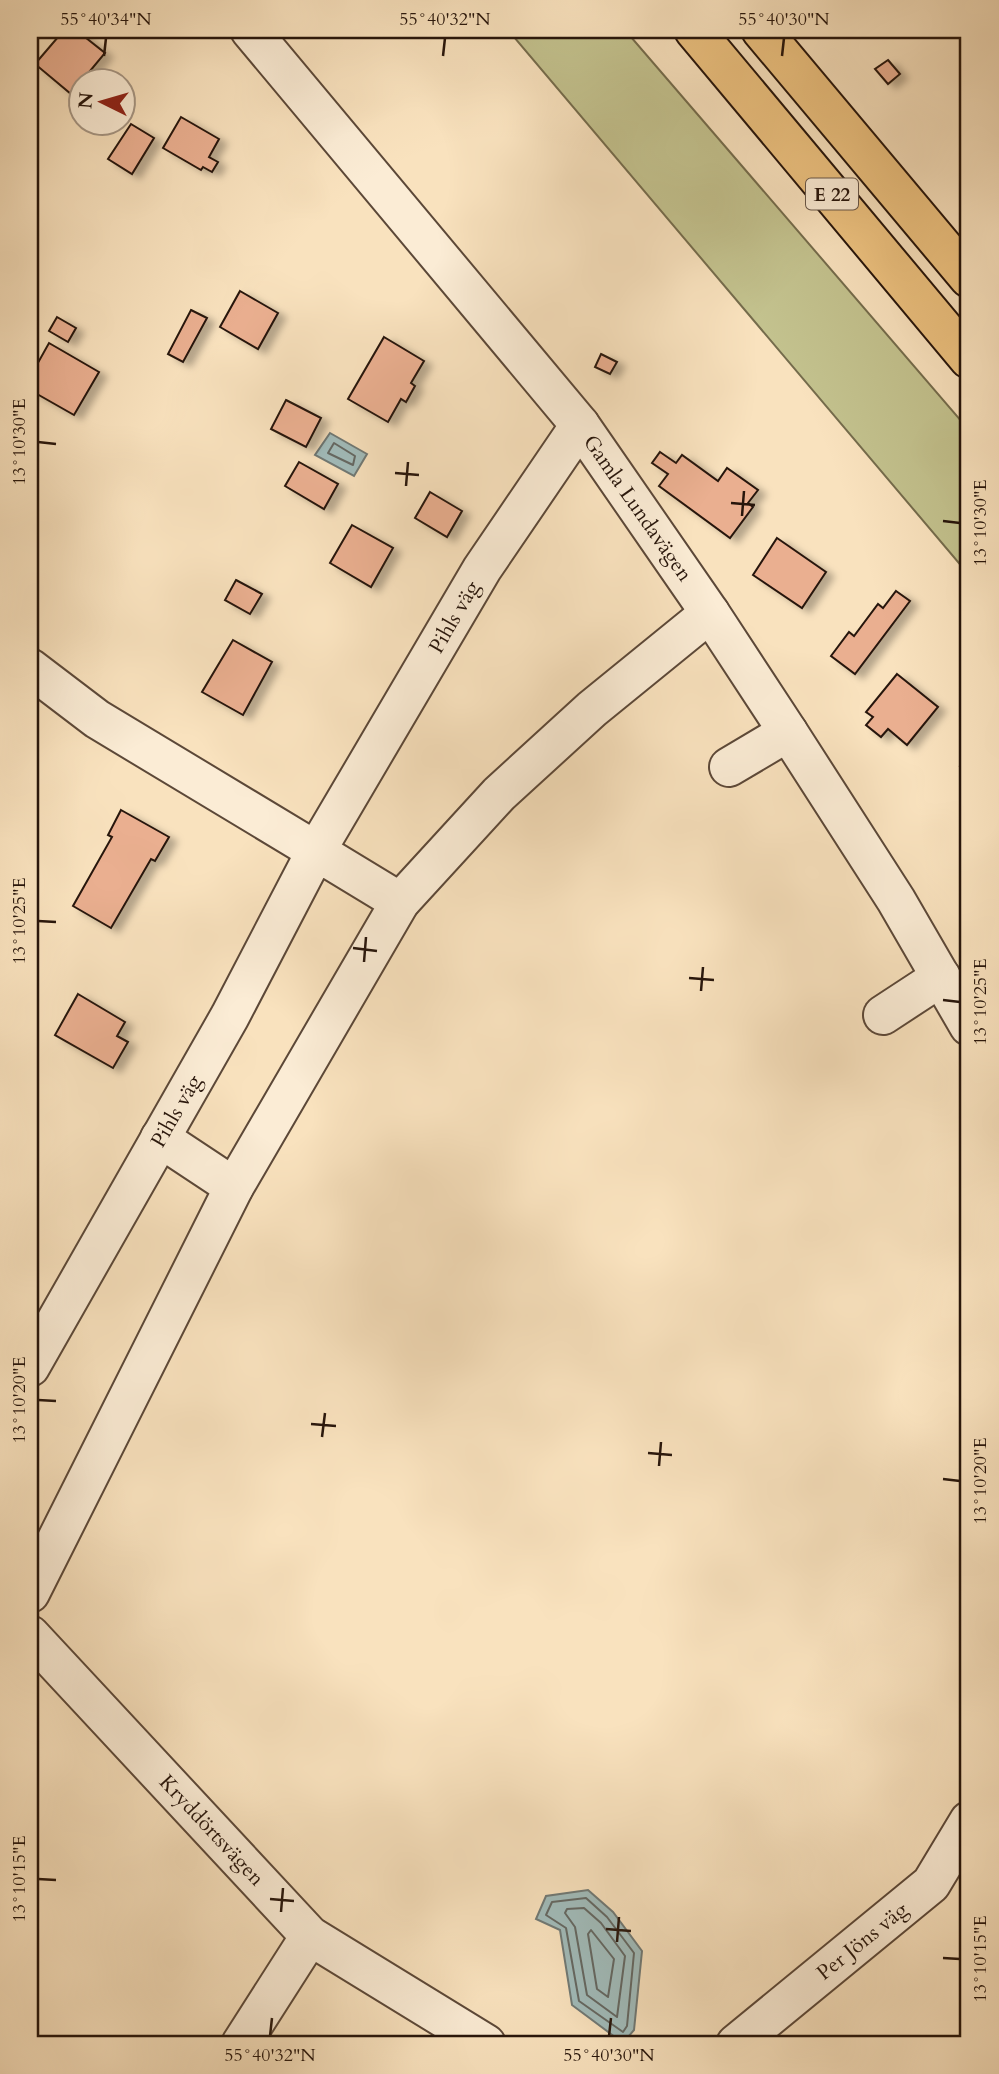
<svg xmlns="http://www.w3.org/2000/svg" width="999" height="2074" viewBox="0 0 999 2074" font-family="Cardo,serif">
  <defs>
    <filter id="shadow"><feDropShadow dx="8" dy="4.5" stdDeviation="3.5" flood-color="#0004"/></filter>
  </defs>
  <rect width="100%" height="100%" fill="#f9e2be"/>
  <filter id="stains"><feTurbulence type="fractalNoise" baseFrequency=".00286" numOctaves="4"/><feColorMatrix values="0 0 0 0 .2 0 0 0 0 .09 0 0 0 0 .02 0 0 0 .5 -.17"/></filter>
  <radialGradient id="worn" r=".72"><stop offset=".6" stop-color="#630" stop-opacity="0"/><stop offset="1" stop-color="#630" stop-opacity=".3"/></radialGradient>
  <path fill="#c3c28e" stroke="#756c4c" stroke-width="2" d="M508,30h117l344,400v145z"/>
  <g fill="#a1bcbb" stroke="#707975" stroke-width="2">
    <path d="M330,433l37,21 -13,22 -39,-21z"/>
    <path d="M588,1890l25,22 29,39 -8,79 -11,13 -51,-38 -12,-75 -24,-11 10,-23z"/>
  </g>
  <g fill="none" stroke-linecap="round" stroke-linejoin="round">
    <g stroke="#646863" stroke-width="2">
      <path d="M334,443l21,13 -2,9 -25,-12z"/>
      <path d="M586,1898l21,19 27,36 -7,73 -4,6 -44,-31 -13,-73 -20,-13 6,-13z"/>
      <path d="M584,1908l17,15 24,33 -8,61 -30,-22 -12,-68 -10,-14 2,-4z"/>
      <path d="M591,1930l23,29 -6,38 -11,-8 -9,-55z"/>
    </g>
  </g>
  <g fill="#eaaf90" stroke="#27150b" stroke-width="2" filter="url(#shadow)">
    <path d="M64,30h12l29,23 -34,41 -36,-30z"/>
    <path d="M888,60l12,14 -12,10 -13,-15z"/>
    <path d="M181,117l38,22 -10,18 9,5 -6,10 -9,-5 -2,3 -38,-22z"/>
    <path d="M131,124l23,14 -22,36 -24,-15z"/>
    <path d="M240,291l38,22 -20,36 -38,-22z"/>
    <path d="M191,310l16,8 -24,44 -15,-8z"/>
    <path d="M57,317l19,11 -8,14 -19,-11z"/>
    <path d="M384,337l40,24 -13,22 4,3 -9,16 -5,-3 -13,23 -40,-23z"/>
    <path d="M49,343l50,29 -25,43 -44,-25v-13z"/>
    <path d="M601,354l16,8 -7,12 -15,-7z"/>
    <path d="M286,400l35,18 -15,29 -35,-18z"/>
    <path d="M660,452l16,11 6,-8 36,26 9,-13 31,22 -10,13 5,4 -23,31 -71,-52 9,-12 -16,-11z"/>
    <path d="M299,462l39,22 -14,25 -39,-23z"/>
    <path d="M430,492l32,19 -15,26 -32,-19z"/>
    <path d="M352,525l41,23 -22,39 -41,-24z"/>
    <path d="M777,538l49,34 -24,36 -49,-33z"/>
    <path d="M236,580l26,14 -12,20 -25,-14z"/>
    <path d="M896,591l14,10 -55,73 -24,-18 18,-24 5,4 24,-32 5,4z"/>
    <path d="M233,640l39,22 -29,53 -41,-23z"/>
    <path d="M897,674l41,33 -31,38 -19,-16 -7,8 -15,-12 7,-8 -7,-5z"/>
    <path d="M969,754v19l-9,-7z"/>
    <path d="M121,810l48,27 -14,24 -4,-2 -40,69 -38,-22 39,-69 -4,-2z"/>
    <path d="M78,994l47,28 -8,14 11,6 -15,26 -58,-33z"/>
  </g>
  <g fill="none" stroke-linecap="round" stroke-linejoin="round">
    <g stroke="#5c4838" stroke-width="42">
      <g id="minor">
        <path d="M250,30l330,395 130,188 78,119 108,168 73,126"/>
        <path d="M30,668l67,51 219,132 166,-282 98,-144"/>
        <path d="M729,767l59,-35"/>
        <path d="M883,1015l58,-38"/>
        <path d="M160,1138l74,49"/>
        <path d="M30,1367l200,-351 86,-165 84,51"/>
        <path d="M30,1593l204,-406 166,-285 99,-108 93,-85 118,-96"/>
        <path d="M30,1635l280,301 176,108"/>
        <path d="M241,2044l69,-108"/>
        <path d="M736,2044l195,-160 38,-63"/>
      </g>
    </g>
    <g stroke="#27150b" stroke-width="42">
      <g id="highway">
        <path d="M694,30l275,329"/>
        <path d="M761,30l208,248"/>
      </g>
    </g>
    <use href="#minor" stroke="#fbecd5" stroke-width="38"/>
    <use href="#highway" stroke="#ecc17f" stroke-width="38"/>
  </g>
  <path fill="none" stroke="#27150b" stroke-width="2.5" d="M104,56l2,-18M443,56l2,-18M782,56l2,-18M38,442l18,2M395,473l24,2M406,486l2,-24M731,503l24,2M742,516l2,-25M943,521l17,2M38,921l18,1M353,948l24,3M364,962l2,-25M689,978l25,2M701,991l2,-24M943,1000l17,2M38,1400l18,1M311,1424l25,2M322,1437l3,-24M648,1453l24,2M659,1466l2,-24M943,1479l17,2M38,1879l18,1M270,1899l24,2M281,1912l2,-24M606,1929l25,2M617,1942l2,-25M943,1958l17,1M270,2036l2,-18M609,2036l2,-18"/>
  <g text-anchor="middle" stroke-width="5" stroke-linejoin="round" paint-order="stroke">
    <rect fill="#fbecd5" stroke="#675648" stroke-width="2" x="806" y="178.5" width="52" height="31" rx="5"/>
    <g font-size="19" font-weight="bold" fill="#27150b">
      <text x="832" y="201">E 22</text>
    </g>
    <g font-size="21" fill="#27150b" stroke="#fbecd5">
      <text transform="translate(638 508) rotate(55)" y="7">Gamla Lundavägen</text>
      <text transform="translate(454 617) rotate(-60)" y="7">Pihls väg</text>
      <text transform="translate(176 1111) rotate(-60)" y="7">Pihls väg</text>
      <text transform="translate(212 1830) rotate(47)" y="7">Kryddörtsvägen</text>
      <text transform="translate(862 1941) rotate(-39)" y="7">Per Jöns väg</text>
    </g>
  </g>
  <rect width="999" height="2074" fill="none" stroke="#f9e2be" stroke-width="77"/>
  <g transform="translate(102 102) rotate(275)"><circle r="33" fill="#fbecd5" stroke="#a69684" stroke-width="2"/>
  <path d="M0-5L12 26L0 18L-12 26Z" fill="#8f2418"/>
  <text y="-10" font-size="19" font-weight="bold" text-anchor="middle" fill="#27150b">N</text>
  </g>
  <rect x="38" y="38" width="922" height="1998" fill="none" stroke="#27150b" stroke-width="2.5"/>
  <g font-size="18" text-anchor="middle" fill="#27150b">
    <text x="106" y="25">55°40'34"N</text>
    <text x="445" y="25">55°40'32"N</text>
    <text x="784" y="25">55°40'30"N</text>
    <text transform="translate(19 442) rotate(-90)" y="6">13°10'30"E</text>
    <text transform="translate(980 523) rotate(-90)" y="6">13°10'30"E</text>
    <text transform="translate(19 921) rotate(-90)" y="6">13°10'25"E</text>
    <text transform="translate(980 1002) rotate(-90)" y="6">13°10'25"E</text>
    <text transform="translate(19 1400) rotate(-90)" y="6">13°10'20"E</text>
    <text transform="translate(980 1481) rotate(-90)" y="6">13°10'20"E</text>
    <text transform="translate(19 1879) rotate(-90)" y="6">13°10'15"E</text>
    <text transform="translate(980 1959) rotate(-90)" y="6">13°10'15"E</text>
    <text x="270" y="2061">55°40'32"N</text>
    <text x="609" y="2061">55°40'30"N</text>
  </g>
  <rect width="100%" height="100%" filter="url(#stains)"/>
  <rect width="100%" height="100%" fill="url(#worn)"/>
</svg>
